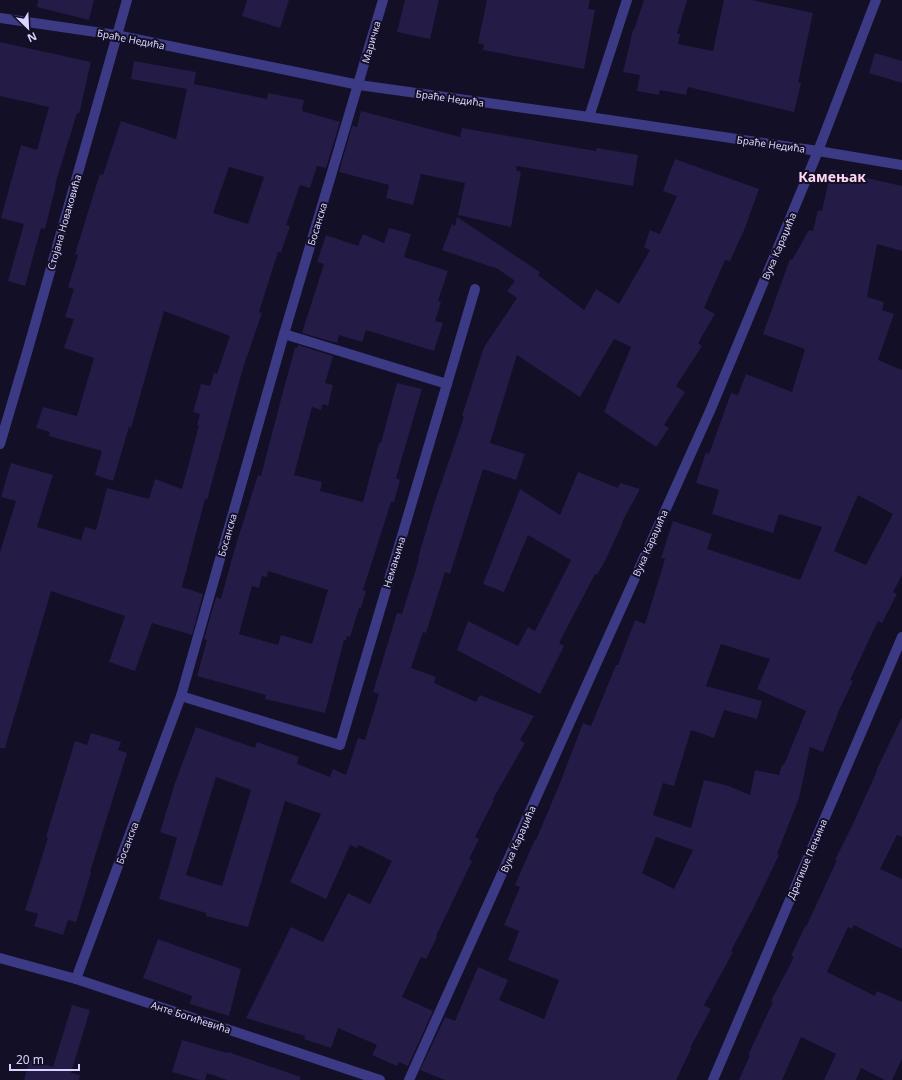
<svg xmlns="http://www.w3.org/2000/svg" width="902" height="1080" viewBox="0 0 902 1080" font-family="'Noto Sans',sans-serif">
  <rect width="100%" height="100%" fill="#130f26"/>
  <g fill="#241b47" fill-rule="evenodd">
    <path d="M38,0h56l-5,20 -52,-13z"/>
    <path d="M247,0h42l-9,28 -38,-12z"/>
    <path d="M405,0h34l-9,39 -33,-7z"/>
    <path d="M487,0h103l-2,9 7,1 -11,59 -101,-19 1,-5 -6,-2z"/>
    <path d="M644,0h43l-10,34h3l-2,10 35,7 11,-51h28l61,13 -15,70h3l-7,29 -106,-25 -2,8 -26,-5 -1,5 -22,-4 3,-16 -17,-3 10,-42h1z"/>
    <path d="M0,42l91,20 -12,52 -2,-1 -22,72h1l-11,44 -4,-1 -16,58 -17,-5 16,-57 -23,-6 20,-73 16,5 12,-43 -49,-11z"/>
    <path d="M875,53l27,8v22l-33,-10z"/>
    <path d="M134,61l62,11 -2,12 73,15 1,-6 36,7 -2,11 38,11 -14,46 -9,-2 -7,22 -10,-3 -14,40 4,1 -9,26h-3l-19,60 3,1 -19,55 -36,132 -2,-1 -23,88 21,7 -11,41 -40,-12 -17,48 -26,-9 16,-46 -74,-25 -46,157h-5v-196l16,-51 -15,-4 10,-34 42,12 -16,52 44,13 4,-13 11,3 11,-42 42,11 6,-20 27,10 17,-64h-2l3,-11 -7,-2 8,-28 9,2 4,-13 3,1 13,-38 -66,-25 -33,117 -2,-1 -16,54 -18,-6 7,-24 -53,-15 1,-4 -14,-4 7,-21 34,9 17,-58 -30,-10 10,-29 -9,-2 9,-28 -6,-2 10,-32 -3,-1 21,-68 4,-12 3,1 18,-54 55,18 11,-50 -56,-10zM229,167l35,10 -16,47 -35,-11z"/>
    <path d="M361,111l99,26 2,-9 134,23 1,-3 41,7 -5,31 -116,-20 -1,4 5,2 -10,55 -53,-12 7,-32 -44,-9 -8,31 -27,-7 3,-13 -50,-13 13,-46 5,1z"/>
    <path d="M675,159l84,30 -14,39 -15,33 -5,-1 -21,48 11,6 -17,29 4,3 -26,40 9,6 -21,33 5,3 -13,19 -52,-35 27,-65 -17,-8 -34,58 -63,-42 -27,88 35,11 -9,26 -33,-11 -33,105 -5,-2 -19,61 -3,-1 -12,36 25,9 -2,6 42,19 4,-7 54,21 -14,24 5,3 -32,56 1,1 -19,37 4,2 -10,20 3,2 -36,75 1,1 -11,22 -5,-2 -19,40 31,14 -25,55 -9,-4 -2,4 -25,-11 5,-10 -39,-17 -7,20 -27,-9 1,-3 -59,-18 45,-91 32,15 25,-49 22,11 22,-43 -33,-16 -2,3 -7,-3 -24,54 -36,-17 31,-68 -36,-13 -37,126 -42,-11v-3l-47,-14 18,-61 -17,-6 15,-49 21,-56 59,21 2,-6 42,15 -2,7 33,13 3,-8 13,6 12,-37 7,2 14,-46 -6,-2 24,-79 5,1 17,-55 -1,-1 15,-51 31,-90 -2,-1 22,-69 33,-49 -10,-7 8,-10 -17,-12 -56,-19 10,-26 3,2 2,-9 83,55 -2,3 46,35 12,-21 23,15 31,-54 -6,-3 6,-17 10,4 17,-38 -14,-5zM216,777l35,13 -29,96 -36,-11z"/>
    <path d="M831,170l71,16v65l-25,-7 -10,53 17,5 -2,8 12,4 -16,46 24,10v205l-9,17 4,2 -15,29 -4,-2 -28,59 3,1 -13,27 -17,44 -13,-5 -11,51 -22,56 2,1 -26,54 -22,42 2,1 -29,53 7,4 -21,39 1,1 -15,31h-231l-25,-10 25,-53 10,4 23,-54 30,13 -9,20 45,19 15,-39 -51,-20 11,-29 -15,-6 16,-38 -5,-2 20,-46 1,1 24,-57 23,-60 8,3 25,-61h2l17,-45 10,4 20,-65 -4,-1 12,-37 39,13 -5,15 93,31 22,-53 -43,-13 -6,19 -61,-19 7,-24 -23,-7 10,-31 3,2 22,-61 7,2 8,-21 46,18 13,-43 -42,-15 27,-75 2,1 17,-30 4,1 5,-21 4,1zM858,495l35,19 -27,51 -32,-14zM721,644l49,15 -13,30 49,22 -22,54h-2l-3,10 -24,-5 -5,25 -21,-9 -25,-6 -13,48 -38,-13 10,-32 11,3 17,-56 23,8 10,-28 33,9 5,-18 -56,-15zM656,837l37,13 -19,39 -32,-16z"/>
    <path d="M389,228l22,6 -7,23 44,14 -10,30 3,1 -6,19 8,2 -9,28 -68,-21 -4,12 -23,-7 -2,8 -35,-10 22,-69 -7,-2 9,-27 32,11 5,-12 21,9z"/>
    <path d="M298,345l35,11 -8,27 8,2 -5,21 -5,-2 -2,6 -9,-3 -18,68 28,7 -2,9 43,11 16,-59h2l16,-60 25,6 -26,89 4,2 -6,22h-3l-28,88 3,1 -5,17h-2l-9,29 -3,-1 -1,4h-2l-19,73 -60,-14 1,-4 -69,-19 10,-36 -3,-1 12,-42 5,2 13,-48 24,-76 3,1 20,-77 14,-51h2zM268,571l60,19 -16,54 -31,-9 -3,10 -39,-11 13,-48 7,2 3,-12 5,1z"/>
    <path d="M578,472l40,16 2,-5 20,6 -18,33h1l-18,39 -8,14 -2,-1 -36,69 5,3 -24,48 -83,-44 11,-29 50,25 10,-19 7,4 36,-71 -43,-25 -24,57 -21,-8 37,-95 40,26z"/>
    <path d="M902,717v120l-5,-2 -17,34 22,10v70l-48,-24 -2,4 -4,-2 -21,45 48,24 2,-5 25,11v57l-10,21h-7l-24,-12 -5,12h-32l12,-26 -35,-17 -19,43h-43l11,-25h-2l25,-53 -2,-1 23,-44 -3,-1 14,-30 1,1 31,-67h-2l17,-34 25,-55h-1z"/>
    <path d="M91,733l30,9 -3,8 9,3 -37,119 1,1 -15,49 -8,-2 -5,15 -29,-9 4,-12 -13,-4 23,-72 -2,-1 29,-96 12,4z"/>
    <path d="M158,939l83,30 -12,47 -39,-12 2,-8 -49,-18z"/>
    <path d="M72,1005l18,5 -19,63 9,2 -1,5h-55l6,-20 23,7z"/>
    <path d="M182,1040l45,13 1,-1 73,25 -1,3h-73l-20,-7 -2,7h-5l-28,-8z"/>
  </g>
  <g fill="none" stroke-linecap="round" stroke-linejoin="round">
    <g stroke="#3d3a85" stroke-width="10">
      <path d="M0,18l116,17 243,50 230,32 229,34 84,14"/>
      <path d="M589,117l38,-117"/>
      <path d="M447,384l28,-95"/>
      <path d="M0,444l28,-95 99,-349"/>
      <path d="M181,696l159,49 107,-361 -163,-50"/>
      <path d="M0,958l76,21 304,101"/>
      <path d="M76,979l105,-283 103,-362 99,-334"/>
      <path d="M409,1080l301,-669 108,-260 58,-151"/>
      <path d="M713,1080l189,-443"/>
    </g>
  </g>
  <g text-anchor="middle" stroke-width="4" stroke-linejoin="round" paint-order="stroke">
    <g font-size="10" fill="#d9d4ff" stroke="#130f26">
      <text transform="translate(131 39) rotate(11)" y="4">Браће Недића</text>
      <text transform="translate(371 42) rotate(-74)" y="4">Маричка</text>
      <text transform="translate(450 98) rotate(8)" y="4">Браће Недића</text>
      <text transform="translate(771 144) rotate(8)" y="4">Браће Недића</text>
      <text transform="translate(64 222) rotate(-74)" y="4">Стојана Новаковића</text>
      <text transform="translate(317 224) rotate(-73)" y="4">Босанска</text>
      <text transform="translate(779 246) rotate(-67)" y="4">Вука Караџића</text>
      <text transform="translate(227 535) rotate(-74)" y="4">Босанска</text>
      <text transform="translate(650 543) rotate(-66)" y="4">Вука Караџића</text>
      <text transform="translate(394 562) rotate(-73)" y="4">Немањина</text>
      <text transform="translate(518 839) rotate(-66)" y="4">Вука Караџића</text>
      <text transform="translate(127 843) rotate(-69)" y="4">Босанска</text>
      <text transform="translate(807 859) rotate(-67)" y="4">Драгише Пењина</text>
      <text transform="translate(191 1017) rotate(18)" y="4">Анте Богићевића</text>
    </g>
    <g font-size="14" font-weight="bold" fill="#ffd6f0" stroke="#130f26">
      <text x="832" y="182">Камењак</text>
    </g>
  </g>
  <g transform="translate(28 28) rotate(156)" stroke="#130f26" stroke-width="3" paint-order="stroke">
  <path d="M0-3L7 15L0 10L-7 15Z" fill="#d9d4ff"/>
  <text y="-6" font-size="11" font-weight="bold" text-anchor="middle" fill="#d9d4ff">N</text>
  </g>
  <path d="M10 1064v6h69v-6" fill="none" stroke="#d9d4ff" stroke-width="2"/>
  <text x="16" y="1064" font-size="12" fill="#d9d4ff" stroke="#130f26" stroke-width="3" paint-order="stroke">20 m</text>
</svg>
